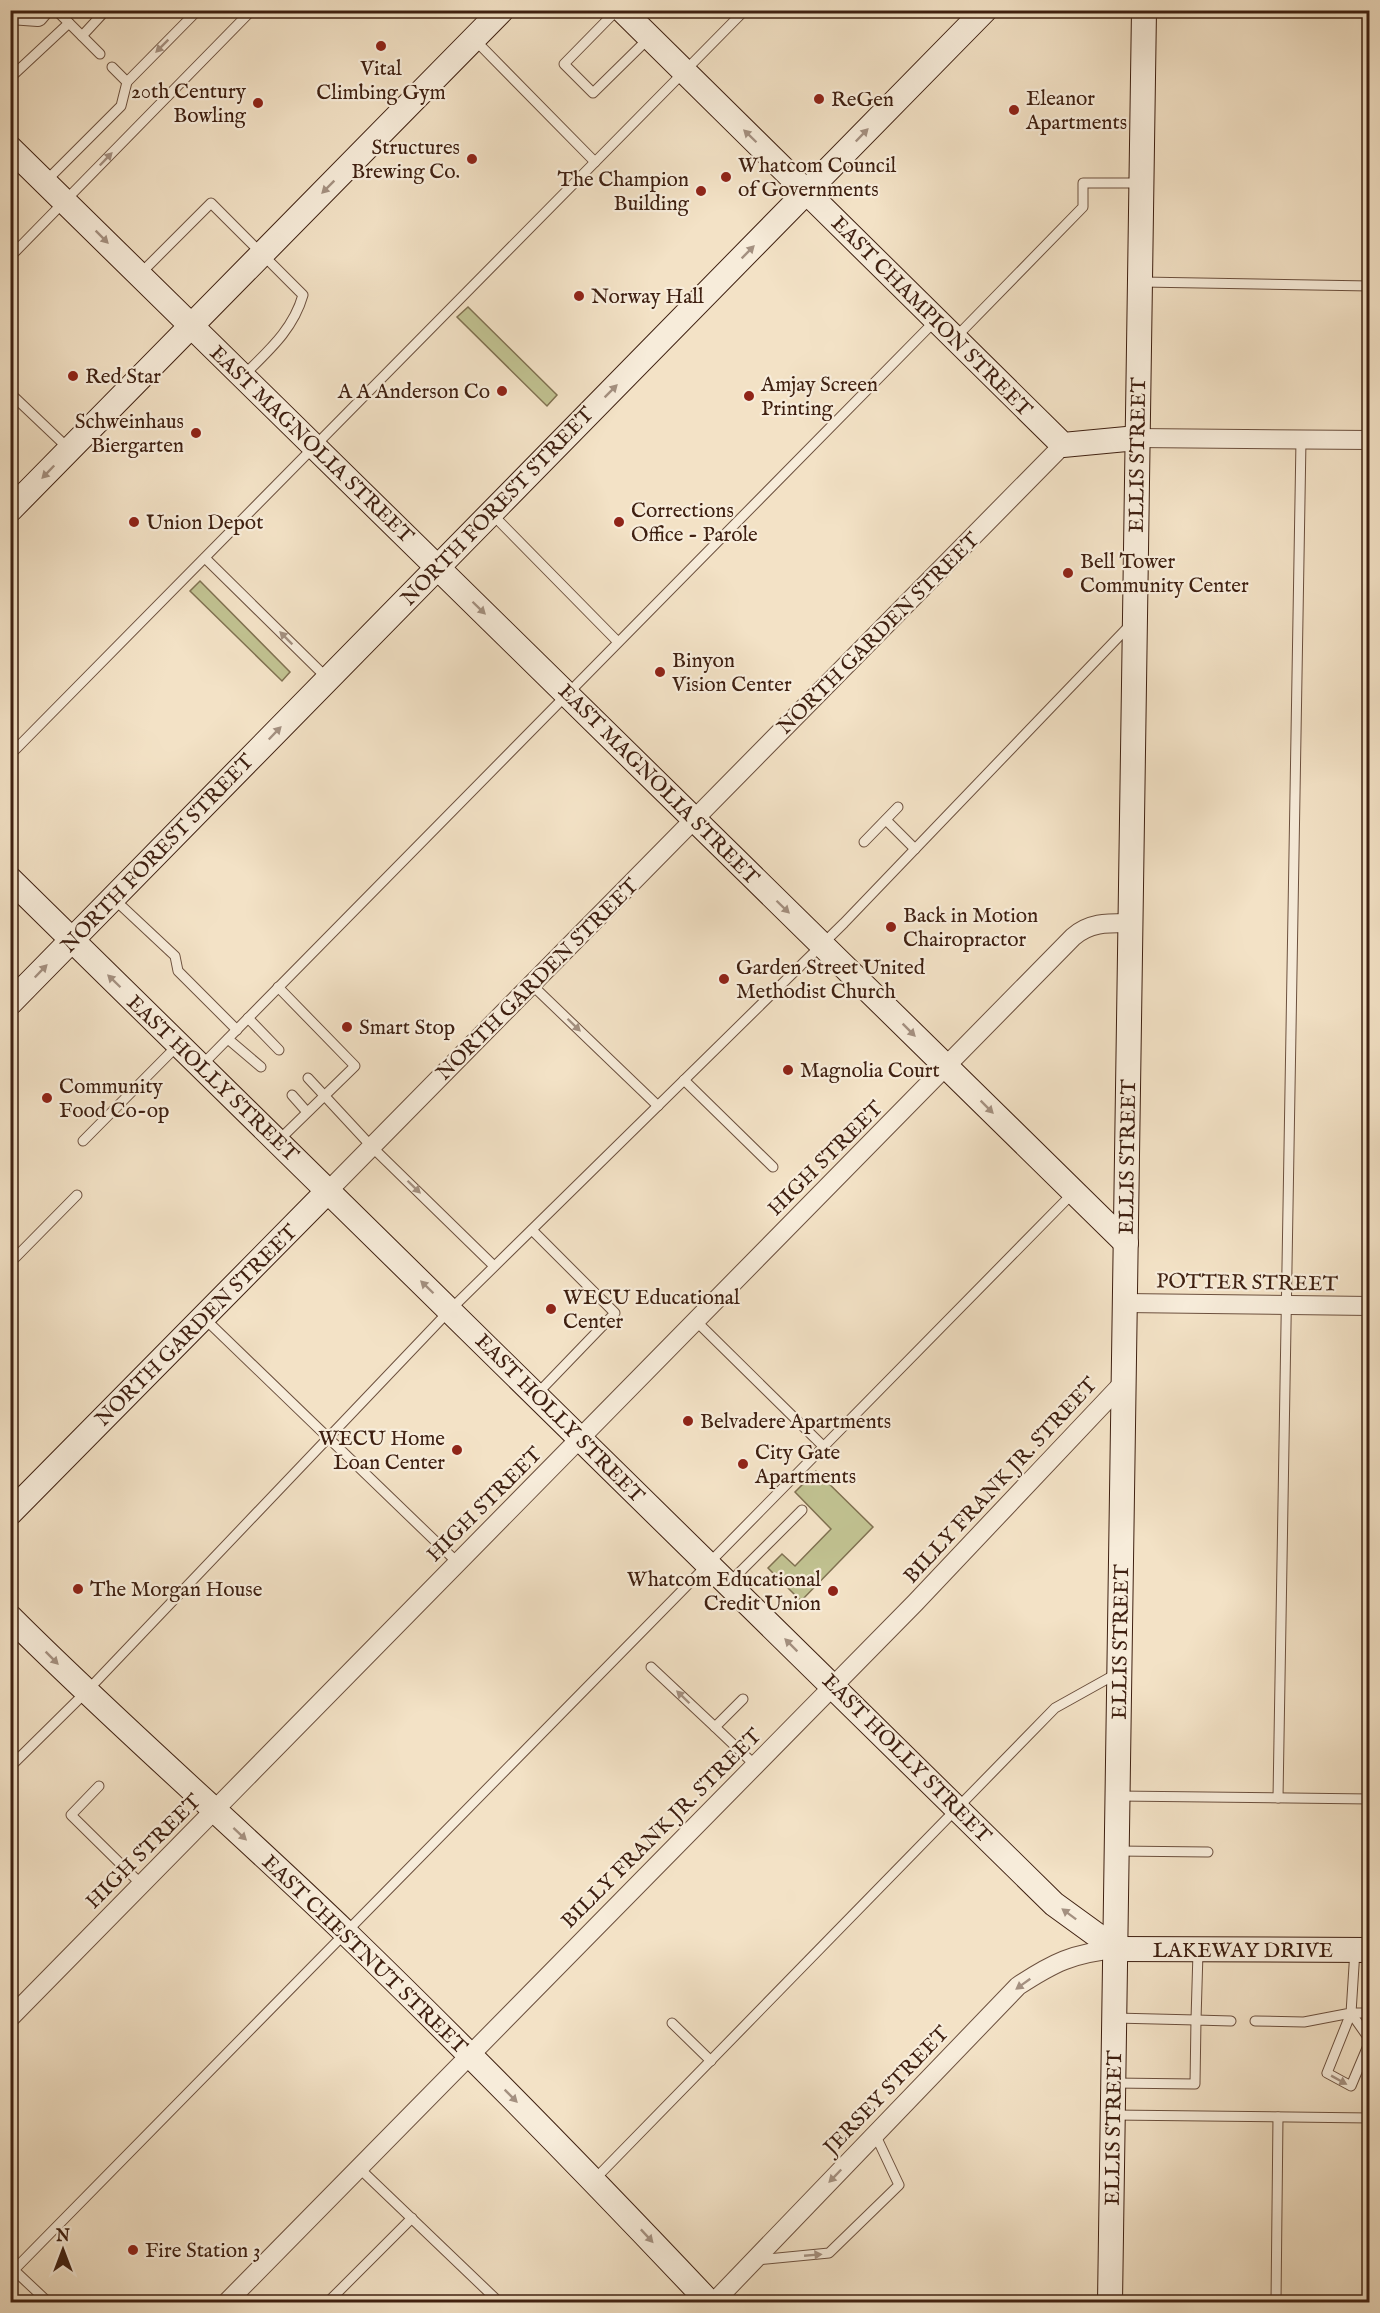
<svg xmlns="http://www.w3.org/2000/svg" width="1380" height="2313" viewBox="0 0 1380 2313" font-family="'IM FELL English',serif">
  <rect width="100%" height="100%" fill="#f3e2c6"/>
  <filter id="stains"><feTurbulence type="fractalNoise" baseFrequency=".00333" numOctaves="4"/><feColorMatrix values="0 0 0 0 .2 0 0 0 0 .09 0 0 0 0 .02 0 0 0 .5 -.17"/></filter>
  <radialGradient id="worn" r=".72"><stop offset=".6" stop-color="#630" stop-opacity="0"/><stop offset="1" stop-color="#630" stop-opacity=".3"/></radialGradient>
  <g fill="#c1c291" stroke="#807151" stroke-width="1.5">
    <path d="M468,307l89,88 -10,11 -90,-89z"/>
    <path d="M200,581l90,91 -8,9 -92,-90z"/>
    <path d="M816,1471l57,56 -72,74 -33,-33 14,-14 13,12 36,-37 -36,-37z"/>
  </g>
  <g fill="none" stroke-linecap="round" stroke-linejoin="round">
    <g stroke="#6c503e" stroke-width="11">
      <g id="lane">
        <path d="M56,10l44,44"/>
        <path d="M617,10l-53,54 29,29 56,-55"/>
        <path d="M82,36l24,-26"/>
        <path d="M474,39l121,123"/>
        <path d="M112,67l15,15"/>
        <path d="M10,78l59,-55"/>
        <path d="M46,181l75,-75 6,-24 71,-72"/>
        <path d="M10,257l242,-247"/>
        <path d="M140,274l71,-71 92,92c-10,35 -35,56 -60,81"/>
        <path d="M1142,282l228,4"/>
        <path d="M956,337l127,-130v-24h58"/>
        <path d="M10,393l58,55"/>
        <path d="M493,515l125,127"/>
        <path d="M205,558l123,121"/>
        <path d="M10,755l735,-745"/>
        <path d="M886,820l29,29"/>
        <path d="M864,842l34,-35"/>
        <path d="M113,898l62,58 3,15 59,59"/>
        <path d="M531,984l127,122"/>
        <path d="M248,1018l31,32"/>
        <path d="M228,1039l33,28"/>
        <path d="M201,1066l735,-746"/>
        <path d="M308,1078l64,69 122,119"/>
        <path d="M684,1080l89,87"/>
        <path d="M292,1095l15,17"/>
        <path d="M83,1141l95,-96"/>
        <path d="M278,1141l77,-75 -77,-79"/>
        <path d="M532,1230l83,83 -79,82"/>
        <path d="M10,1263l67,-68"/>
        <path d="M203,1317l255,246"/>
        <path d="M696,1321l128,126"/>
        <path d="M728,1584l74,-74"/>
        <path d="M651,1667l64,60"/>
        <path d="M743,1699l-28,28 40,38"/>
        <path d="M10,1767l76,-75 364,-382 394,-387 286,-298"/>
        <path d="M99,1786l-28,29 71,70"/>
        <path d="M1118,1796l252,3"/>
        <path d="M1278,1798l23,-1358"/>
        <path d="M1117,1851l91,1"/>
        <path d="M1351,2013l-24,60 24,13 19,-45"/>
        <path d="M1351,2013l19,27"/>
        <path d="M1351,2013h19"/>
        <path d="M1115,2018l81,2 2,-68"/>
        <path d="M1255,2021l49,1 47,-9 4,-63"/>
        <path d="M672,2023l39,38"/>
        <path d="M1114,2083l81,1 1,-64 35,1"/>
        <path d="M1113,2115l257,3"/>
        <path d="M359,2168l140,134"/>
        <path d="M594,2180l461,-472 61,-34"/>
        <path d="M757,2260l72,-7 70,-68 -24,-51"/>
        <path d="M14,2270l34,32"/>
        <path d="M10,2274l1063,-1081"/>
        <path d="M328,2302l84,-84"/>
        <path d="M1276,2302l2,-185"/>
      </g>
    </g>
    <g stroke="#6c503e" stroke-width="20">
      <g id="street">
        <path d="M10,15l28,2 6,-7"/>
        <path d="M1137,438l233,2"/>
        <path d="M328,1191l735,-746"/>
        <path d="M1125,1303l245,3"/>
        <path d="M10,2018l1063,-1081c17,-15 36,-14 57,-14"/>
        <path d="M227,2302l688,-699 209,-221"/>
        <path d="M714,2302l304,-316c35,-23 55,-33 98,-37"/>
      </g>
    </g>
    <g stroke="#3f2011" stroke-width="26">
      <g id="secondary">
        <path d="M622,10l441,435 74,-7"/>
        <path d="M10,148l1116,1095"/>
        <path d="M10,510l492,-500"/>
        <path d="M10,879l1044,1025 62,45"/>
        <path d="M10,1003l975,-993"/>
        <path d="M10,1513l318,-322"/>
        <path d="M10,1617c109,109 226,210 337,317 124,120 244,243 362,368"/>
        <path d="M1116,1949l254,1"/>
        <path d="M1110,2302l34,-2292"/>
      </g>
    </g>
    <use href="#lane" stroke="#f7ecda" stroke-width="9"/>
    <use href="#street" stroke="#f7ecda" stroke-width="18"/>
    <use href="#secondary" stroke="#f7ecda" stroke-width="24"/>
  </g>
  <defs><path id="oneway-solid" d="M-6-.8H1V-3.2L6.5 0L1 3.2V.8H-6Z" transform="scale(1.5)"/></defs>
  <g fill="#a49080">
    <use href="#oneway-solid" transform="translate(162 46) rotate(135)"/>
    <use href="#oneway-solid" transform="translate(862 135) rotate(-46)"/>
    <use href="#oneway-solid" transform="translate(750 136) rotate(-136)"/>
    <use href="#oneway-solid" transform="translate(106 159) rotate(-46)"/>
    <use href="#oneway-solid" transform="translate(328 187) rotate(135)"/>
    <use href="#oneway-solid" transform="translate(102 237) rotate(45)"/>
    <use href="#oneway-solid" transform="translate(748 252) rotate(-45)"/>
    <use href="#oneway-solid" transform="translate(611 391) rotate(-45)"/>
    <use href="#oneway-solid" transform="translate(48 472) rotate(134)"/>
    <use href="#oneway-solid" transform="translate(479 608) rotate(44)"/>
    <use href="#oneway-solid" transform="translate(286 638) rotate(-135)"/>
    <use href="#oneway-solid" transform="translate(275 733) rotate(-46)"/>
    <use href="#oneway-solid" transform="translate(783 907) rotate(44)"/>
    <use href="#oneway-solid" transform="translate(41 971) rotate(-46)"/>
    <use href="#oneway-solid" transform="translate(114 981) rotate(-136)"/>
    <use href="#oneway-solid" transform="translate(574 1025) rotate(44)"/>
    <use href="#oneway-solid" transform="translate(909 1030) rotate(45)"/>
    <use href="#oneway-solid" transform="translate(987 1107) rotate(45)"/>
    <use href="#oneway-solid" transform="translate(414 1187) rotate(44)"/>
    <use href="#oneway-solid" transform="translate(427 1287) rotate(-136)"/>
    <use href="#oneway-solid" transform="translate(791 1645) rotate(-135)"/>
    <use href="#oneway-solid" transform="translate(52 1658) rotate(45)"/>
    <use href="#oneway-solid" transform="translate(683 1697) rotate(-136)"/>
    <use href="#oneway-solid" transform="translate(240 1834) rotate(43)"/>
    <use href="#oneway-solid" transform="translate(1069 1914) rotate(-143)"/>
    <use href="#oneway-solid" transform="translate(1023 1984) rotate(144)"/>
    <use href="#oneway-solid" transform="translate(1339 2080) rotate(29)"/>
    <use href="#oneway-solid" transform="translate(511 2096) rotate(45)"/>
    <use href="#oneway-solid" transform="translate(835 2176) rotate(134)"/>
    <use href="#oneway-solid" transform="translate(647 2236) rotate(47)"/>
    <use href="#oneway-solid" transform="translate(813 2255) rotate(-5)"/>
  </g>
  <g fill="#8f2418" stroke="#f7ecda" stroke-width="2">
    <circle cx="381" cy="46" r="6"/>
    <circle cx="819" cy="99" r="6"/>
    <circle cx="258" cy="103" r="6"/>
    <circle cx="1014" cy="110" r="6"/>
    <circle cx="472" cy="159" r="6"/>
    <circle cx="726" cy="177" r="6"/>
    <circle cx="701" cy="191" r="6"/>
    <circle cx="579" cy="296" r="6"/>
    <circle cx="73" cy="376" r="6"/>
    <circle cx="502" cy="391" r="6"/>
    <circle cx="749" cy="396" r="6"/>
    <circle cx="196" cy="433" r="6"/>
    <circle cx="134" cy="522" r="6"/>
    <circle cx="619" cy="522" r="6"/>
    <circle cx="1068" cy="573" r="6"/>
    <circle cx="660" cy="672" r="6"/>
    <circle cx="891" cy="927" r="6"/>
    <circle cx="724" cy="979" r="6"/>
    <circle cx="347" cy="1027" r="6"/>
    <circle cx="788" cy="1070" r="6"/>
    <circle cx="47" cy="1098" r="6"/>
    <circle cx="551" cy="1309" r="6"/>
    <circle cx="688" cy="1421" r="6"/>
    <circle cx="457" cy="1450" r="6"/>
    <circle cx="743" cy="1464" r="6"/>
    <circle cx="78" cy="1589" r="6"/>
    <circle cx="833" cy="1591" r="6"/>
    <circle cx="133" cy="2250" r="6"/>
  </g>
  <g text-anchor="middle" stroke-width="4.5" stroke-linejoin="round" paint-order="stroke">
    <g font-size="21" fill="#3f2011" stroke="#f7ecda" text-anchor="start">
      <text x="381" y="75" text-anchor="middle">Vital<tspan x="381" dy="24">Climbing Gym</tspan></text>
      <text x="246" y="98" text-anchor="end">20th Century<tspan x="246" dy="24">Bowling</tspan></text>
      <text x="1026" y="105">Eleanor<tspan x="1026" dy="24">Apartments</tspan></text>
      <text x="831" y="106">ReGen</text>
      <text x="460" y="154" text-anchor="end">Structures<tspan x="460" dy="24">Brewing Co.</tspan></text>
      <text x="738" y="172">Whatcom Council<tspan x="738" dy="24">of Governments</tspan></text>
      <text x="689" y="186" text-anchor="end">The Champion<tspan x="689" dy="24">Building</tspan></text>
      <text x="591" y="303">Norway Hall</text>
      <text x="85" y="383">Red Star</text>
      <text x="761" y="391">Amjay Screen<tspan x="761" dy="24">Printing</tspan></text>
      <text x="490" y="398" text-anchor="end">A A Anderson Co</text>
      <text x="184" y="428" text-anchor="end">Schweinhaus<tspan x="184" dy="24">Biergarten</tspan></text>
      <text x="631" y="517">Corrections<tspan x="631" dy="24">Office - Parole</tspan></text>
      <text x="146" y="529">Union Depot</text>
      <text x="1080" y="568">Bell Tower<tspan x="1080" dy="24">Community Center</tspan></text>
      <text x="672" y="667">Binyon<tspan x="672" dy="24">Vision Center</tspan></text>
      <text x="903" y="922">Back in Motion<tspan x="903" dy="24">Chairopractor</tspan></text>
      <text x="736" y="974">Garden Street United<tspan x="736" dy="24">Methodist Church</tspan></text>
      <text x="359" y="1034">Smart Stop</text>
      <text x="800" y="1077">Magnolia Court</text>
      <text x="59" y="1093">Community<tspan x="59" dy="24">Food Co-op</tspan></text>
      <text x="563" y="1304">WECU Educational<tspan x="563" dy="24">Center</tspan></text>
      <text x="700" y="1428">Belvadere Apartments</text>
      <text x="445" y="1445" text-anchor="end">WECU Home<tspan x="445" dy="24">Loan Center</tspan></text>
      <text x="755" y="1459">City Gate<tspan x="755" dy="24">Apartments</tspan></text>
      <text x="821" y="1586" text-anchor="end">Whatcom Educational<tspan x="821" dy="24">Credit Union</tspan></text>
      <text x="90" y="1596">The Morgan House</text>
      <text x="145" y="2257">Fire Station 3</text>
    </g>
    <g font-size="21" fill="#3f2011" stroke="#f7ecda">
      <text transform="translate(932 316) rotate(45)" y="7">EAST CHAMPION STREET</text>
      <text transform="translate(312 444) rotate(44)" y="7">EAST MAGNOLIA STREET</text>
      <text transform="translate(1137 455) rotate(-89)" y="7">ELLIS STREET</text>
      <text transform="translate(497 506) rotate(-46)" y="7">NORTH FOREST STREET</text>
      <text transform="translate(878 633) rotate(-45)" y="7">NORTH GARDEN STREET</text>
      <text transform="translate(659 784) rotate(45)" y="7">EAST MAGNOLIA STREET</text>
      <text transform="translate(157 853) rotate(-46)" y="7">NORTH FOREST STREET</text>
      <text transform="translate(537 979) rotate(-45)" y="7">NORTH GARDEN STREET</text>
      <text transform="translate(213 1078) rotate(44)" y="7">EAST HOLLY STREET</text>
      <text transform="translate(1127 1157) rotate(-89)" y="7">ELLIS STREET</text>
      <text transform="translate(825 1158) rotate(-45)" y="7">HIGH STREET</text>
      <text transform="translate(1247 1282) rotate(1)" y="7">POTTER STREET</text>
      <text transform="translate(196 1325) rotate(-45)" y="7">NORTH GARDEN STREET</text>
      <text transform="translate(560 1418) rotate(45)" y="7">EAST HOLLY STREET</text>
      <text transform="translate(1000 1480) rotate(-47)" y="7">BILLY FRANK JR. STREET</text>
      <text transform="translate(484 1504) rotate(-45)" y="7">HIGH STREET</text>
      <text transform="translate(1120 1642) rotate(-89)" y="7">ELLIS STREET</text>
      <text transform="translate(907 1758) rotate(45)" y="7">EAST HOLLY STREET</text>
      <text transform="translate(661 1828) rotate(-45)" y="7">BILLY FRANK JR. STREET</text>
      <text transform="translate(143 1851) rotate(-45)" y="7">HIGH STREET</text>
      <text x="1243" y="1957">LAKEWAY DRIVE</text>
      <text transform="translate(365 1954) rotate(44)" y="7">EAST CHESTNUT STREET</text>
      <text transform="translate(886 2090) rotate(-46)" y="7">JERSEY STREET</text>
      <text transform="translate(1113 2128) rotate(-89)" y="7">ELLIS STREET</text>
    </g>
  </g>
  <rect width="1380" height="2313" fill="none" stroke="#f3e2c6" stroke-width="36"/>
  <rect x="12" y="12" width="1356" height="2289" fill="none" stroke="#3f2011" stroke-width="3"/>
  <rect x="18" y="18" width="1344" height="2277" fill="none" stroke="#3f2011" stroke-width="1.5"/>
  <g transform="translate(63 2250)" stroke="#f7ecda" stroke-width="4.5" paint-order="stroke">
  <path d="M0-4.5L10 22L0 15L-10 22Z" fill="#3f2011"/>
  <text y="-9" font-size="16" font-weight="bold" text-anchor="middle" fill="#3f2011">N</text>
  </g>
  <rect width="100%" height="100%" filter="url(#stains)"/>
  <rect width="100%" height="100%" fill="url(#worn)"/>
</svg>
